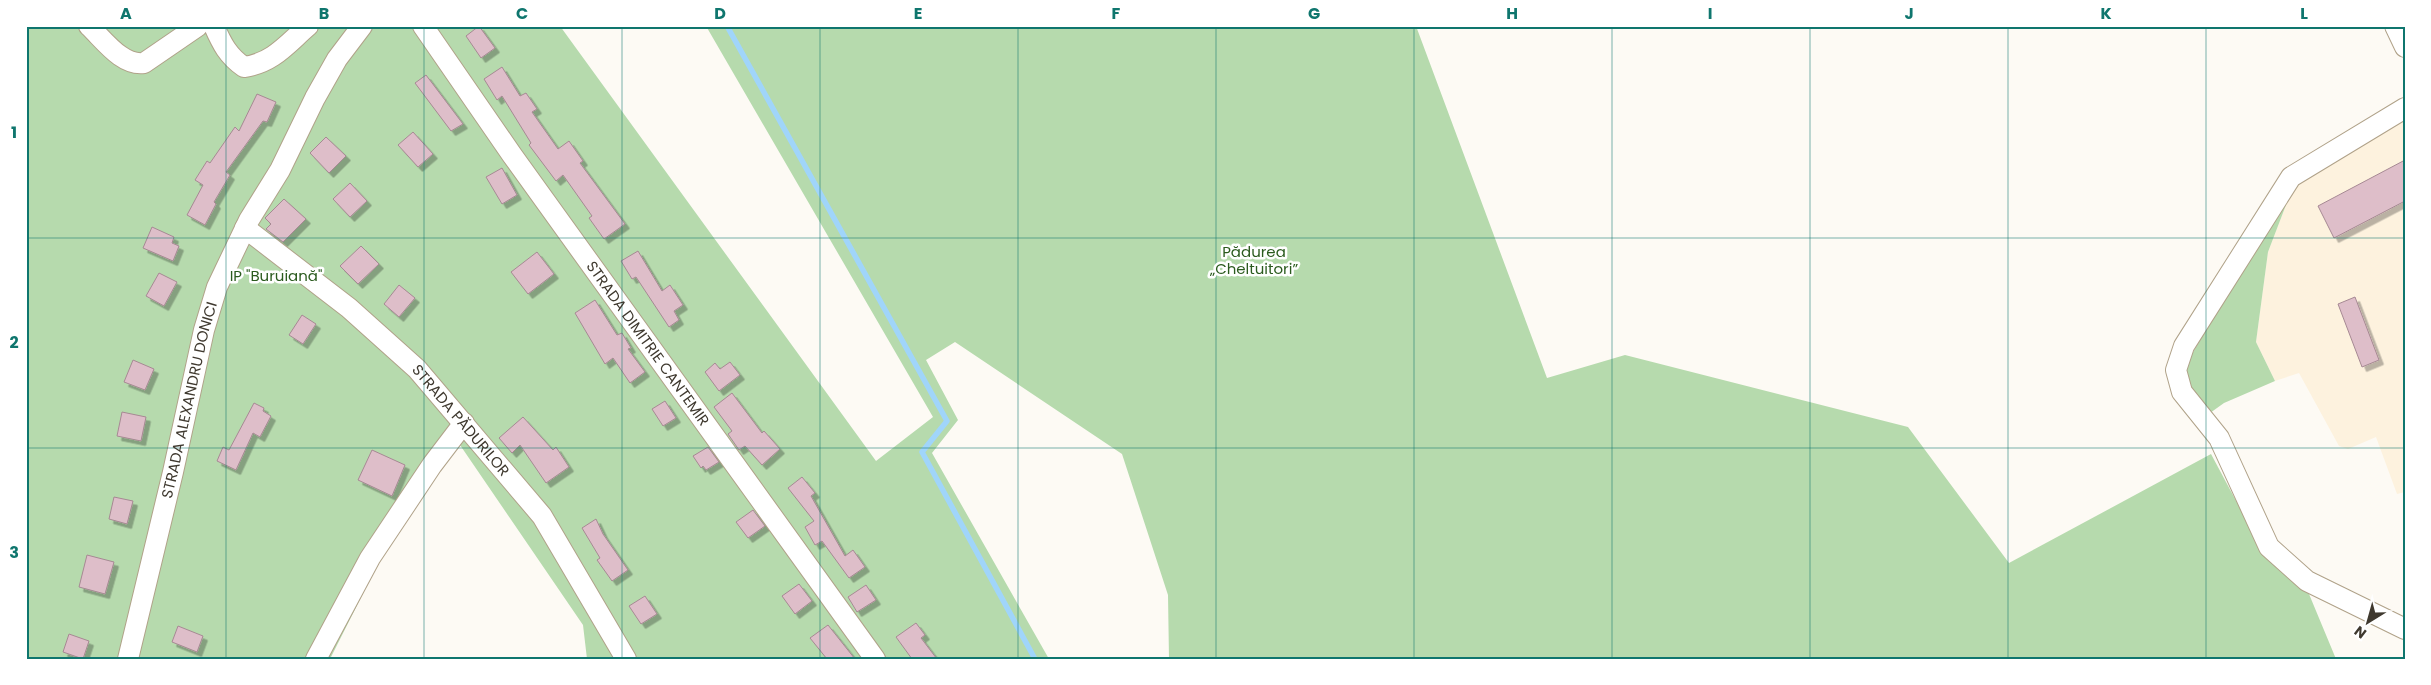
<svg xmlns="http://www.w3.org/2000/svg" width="2431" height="685" viewBox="0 0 2431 685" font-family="Poppins,sans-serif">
  <defs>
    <filter id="shadow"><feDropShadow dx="4.5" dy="4.5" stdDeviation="0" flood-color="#0004"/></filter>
  </defs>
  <rect width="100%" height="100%" fill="#fdfaf4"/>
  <path fill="#fdf2de" d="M2405,119v373l-8,2 -21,-57 -28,12 -9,-3 -40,-73 -24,8 -19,-39 12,-90 28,-73z"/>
  <g fill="#b6daad">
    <path d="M26,26h534l316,435 57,-44 -227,-391h710l131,352 78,-23 283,72 101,136 202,-109 54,101 44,39 27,65h-1167l-1,-64 -46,-141 -167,-112 -29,18 32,60 -26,33 117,206h-462l-4,-34 -123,-180 -67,89 -63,125h-304z"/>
    <path d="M2296,179l-28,73 -12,90 19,39 -51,22 -14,10 -25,-29 1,-20z"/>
  </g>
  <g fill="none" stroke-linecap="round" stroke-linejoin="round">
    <path stroke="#a0d5fa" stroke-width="5.5" d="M727,26l220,395 -25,31 113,207"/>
  </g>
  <g fill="#debec9" stroke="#a68993" filter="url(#shadow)">
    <path d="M479,26l16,22 -14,10 -15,-22z"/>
    <path d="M502,67l18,29 6,-3 11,16 -5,3 26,37 11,-8 14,20 -3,2 45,61 -21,15 -15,-21 3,-2 -29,-41 -7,6 -27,-36 2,-2 -29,-47 -5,4 -13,-21z"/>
    <path d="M426,75l37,49 -12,7 -36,-48z"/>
    <path d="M257,94l19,8 -9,20 -4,-1 -37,51 4,3 -16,27 2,2 -11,21 -18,-10 16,-30 -8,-5 12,-19 3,2 25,-36 4,4z"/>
    <path d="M413,132l20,22 -15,13 -20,-22z"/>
    <path d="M326,137l20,19 -17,17 -19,-20z"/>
    <path d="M2405,160v41l-71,37 -16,-32z"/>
    <path d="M502,168l15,27 -15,9 -16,-27z"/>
    <path d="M350,183l17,18 -17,16 -17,-18z"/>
    <path d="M284,199l22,20 -23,23 -17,-13 5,-5 -6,-6z"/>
    <path d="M152,227l22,10 -2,6 7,3 -6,15 -30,-13z"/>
    <path d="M361,246l18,18 -21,20 -18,-18z"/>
    <path d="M638,251l24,40 8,-6 13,20 -9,6 5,9 -10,7 -33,-50 -4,2 -11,-18z"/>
    <path d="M537,252l17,22 -26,20 -17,-22z"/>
    <path d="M159,273l18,9 -13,24 -18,-10z"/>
    <path d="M399,285l16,13 -16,19 -15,-13z"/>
    <path d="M2355,297l24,63 -17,7 -24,-63z"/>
    <path d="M595,300l22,35 5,-2 9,15 -3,1 17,23 -15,11 -17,-25 -8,6 -30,-51z"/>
    <path d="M302,315l14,9 -13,20 -14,-9z"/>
    <path d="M133,360l21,9 -9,21 -21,-8z"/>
    <path d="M730,362l10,13 -21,16 -14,-19 10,-9 5,6z"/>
    <path d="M732,393l30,40 2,-2 16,18 -18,16 -17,-19 -6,4 -11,-16 4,-3 -18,-24z"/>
    <path d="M665,401l11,17 -13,8 -11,-17z"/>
    <path d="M254,403l10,5 -1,3 8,5 -11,21 -7,-4 -17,37 -19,-9 6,-14 6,3z"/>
    <path d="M122,412l24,5 -5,24 -24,-5z"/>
    <path d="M523,417l30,33 3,-3 13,20 -23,16 -26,-38 -8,8 -13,-15z"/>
    <path d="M708,447l11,15 -13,8 -3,-4 -2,2 -8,-12z"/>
    <path d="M372,450l33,15 -13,31 -34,-16z"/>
    <path d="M802,477l13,16 -4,3 34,60 8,-6 12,17 -16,11 -27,-37 -7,4 -10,-18 9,-6 -26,-33z"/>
    <path d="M114,497l19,4 -6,23 -18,-5z"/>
    <path d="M753,510l12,16 -17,12 -12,-16z"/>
    <path d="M596,519l7,15 25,36 -16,11 -15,-21 3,-2 -18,-30z"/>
    <path d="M87,555l27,7 -9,32 -26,-7z"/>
    <path d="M799,584l13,17 -17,13 -13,-18z"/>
    <path d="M866,585l10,15 -19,12 -9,-15z"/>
    <path d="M645,596l12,18 -16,10 -12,-18z"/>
    <path d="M916,623l9,12 -4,3 16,21h-25l-16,-22z"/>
    <path d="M828,625l27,34h-28l-17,-21z"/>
    <path d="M178,626l25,10 -6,16 -25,-10z"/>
    <path d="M69,634l20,7 -6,18 -20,-7z"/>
  </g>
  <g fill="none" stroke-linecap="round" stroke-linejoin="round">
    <g stroke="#b0a289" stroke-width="22">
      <g id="minor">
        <path d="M89,26c15,14 33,40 55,37l54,-37"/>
        <path d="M214,26c8,18 14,30 30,41 29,-4 43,-23 64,-41"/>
        <path id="s1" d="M423,26l89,129 363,504"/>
        <path d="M2395,26l10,21"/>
        <path d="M2405,108l-114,69 -107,169 -8,24 6,22 37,46 50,109 38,34 98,48"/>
        <path id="s2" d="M245,228l104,80 68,61 125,147 84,143"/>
        <path id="s3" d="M128,659l45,-187 31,-142 13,-43 32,-67 31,-50 35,-72 22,-39 25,-33"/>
        <path d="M316,659l54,-101 62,-93 32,-42"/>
      </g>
    </g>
    <use href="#minor" stroke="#fff" stroke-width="20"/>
  </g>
  <path fill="none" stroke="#0f766e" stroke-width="1" stroke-opacity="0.55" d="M226,26v633M424,26v633M622,26v633M820,26v633M1018,26v633M1216,26v633M1414,26v633M1612,26v633M1810,26v633M2008,26v633M2206,26v633M26,238h2379M26,448h2379"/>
  <g text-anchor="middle" stroke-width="5" stroke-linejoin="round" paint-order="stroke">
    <g font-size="15" fill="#2b5b1e" stroke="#fff">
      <text x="1254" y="257">Pădurea<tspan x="1254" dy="17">„Cheltuitori”</tspan></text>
      <text x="276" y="281">IP "Buruiană"</text>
    </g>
    <g font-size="15" fill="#3f392f" stroke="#fff">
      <text dy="5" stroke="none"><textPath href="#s1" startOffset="389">STRADA DIMITRIE CANTEMIR</textPath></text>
      <text dy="5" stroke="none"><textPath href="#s3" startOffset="266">STRADA ALEXANDRU DONICI</textPath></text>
      <text dy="5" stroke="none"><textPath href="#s2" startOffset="290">STRADA PĂDURILOR</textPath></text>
    </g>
  </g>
  <rect width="2431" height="685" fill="none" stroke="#ffffff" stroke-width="55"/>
  <g transform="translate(2368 622) rotate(217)" stroke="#ffffff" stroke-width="4" paint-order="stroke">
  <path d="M0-4L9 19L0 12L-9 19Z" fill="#3f392f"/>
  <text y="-8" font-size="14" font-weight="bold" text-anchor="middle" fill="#3f392f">N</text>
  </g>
  <rect x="28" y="28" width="2376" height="630" fill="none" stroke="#0f766e" stroke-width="2"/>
  <g font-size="16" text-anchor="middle" font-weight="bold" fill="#0f766e">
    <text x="126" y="19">A</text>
    <text x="324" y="19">B</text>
    <text x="522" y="19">C</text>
    <text x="720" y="19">D</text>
    <text x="918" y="19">E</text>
    <text x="1116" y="19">F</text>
    <text x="1314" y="19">G</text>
    <text x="1512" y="19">H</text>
    <text x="1710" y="19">I</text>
    <text x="1909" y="19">J</text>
    <text x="2106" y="19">K</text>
    <text x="2304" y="19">L</text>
    <text x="14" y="138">1</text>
    <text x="14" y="348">2</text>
    <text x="14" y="558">3</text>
  </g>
</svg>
